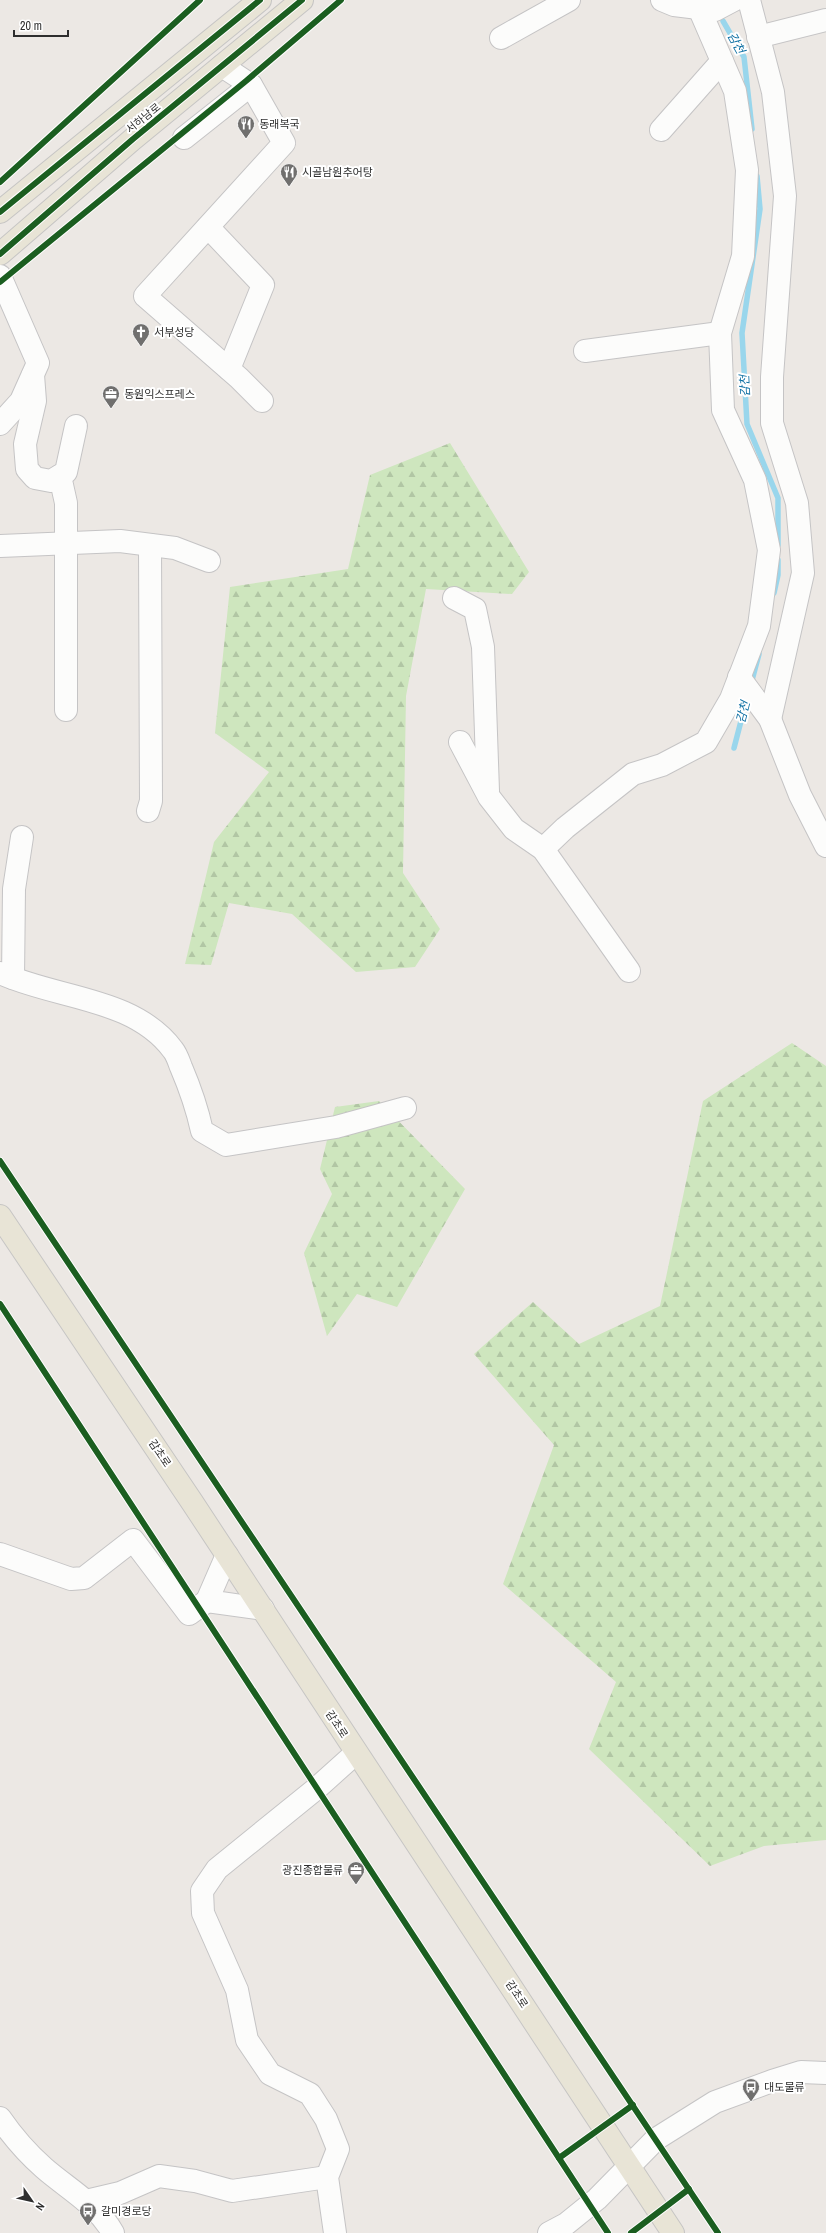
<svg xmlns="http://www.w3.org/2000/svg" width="826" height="2233" viewBox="0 0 826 2233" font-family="'Archivo Narrow','Noto Sans KR',sans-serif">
  <defs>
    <pattern id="forest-firs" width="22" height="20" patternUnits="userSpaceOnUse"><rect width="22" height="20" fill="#cee6be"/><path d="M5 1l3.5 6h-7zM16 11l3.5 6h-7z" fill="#b1c6a4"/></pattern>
  </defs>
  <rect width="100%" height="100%" fill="#ece8e4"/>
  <g fill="url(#forest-firs)">
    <path d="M450,443l79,129 -17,22 -86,-5 -20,107 -3,177 37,56 -25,38 -59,5 -64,-58 -63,-11 -18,62 -26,-1 29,-122 55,-70 -54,-39 15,-146 118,-18 22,-94z"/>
    <path d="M792,1043l34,23v774l-62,6 -54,20 -121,-117 27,-67 -113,-98 51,-139 -80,-91 59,-52 46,42 81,-38 43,-205z"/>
    <path d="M379,1101l86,88 -68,118 -40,-13 -30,42 -23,-83 28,-59 -12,-25 15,-62z"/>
  </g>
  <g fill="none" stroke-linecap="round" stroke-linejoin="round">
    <g stroke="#99d6ec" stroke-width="5.5">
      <path d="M723,21l21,36 8,72"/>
      <path d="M757,176l3,33 -18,124 5,91 31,74v47"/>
      <path d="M774,593l4,-18v-15"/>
      <path d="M751,684l8,-30"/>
      <path d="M734,748l13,-50"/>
    </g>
    <g stroke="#c5c4c5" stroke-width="24">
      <g id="minor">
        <path d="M662,0l12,5 41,5 19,-10"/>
        <path d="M749,0l24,92 12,104 -13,181v46l25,80 6,70 -33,146"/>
        <path d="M758,37l68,-17"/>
        <path d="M501,38l68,-38"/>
        <path d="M222,66l29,19 33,58 -139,153 94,82 23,23"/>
        <path d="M661,130l61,-69"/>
        <path d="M184,138l67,-53"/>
        <path d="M208,227l55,58 -34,84"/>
        <path d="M0,276l38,87 -17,38 -21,23"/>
        <path d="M585,351l135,-18"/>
        <path d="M33,375l2,26 -10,43 2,25 8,9 16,3 15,-9 10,-46"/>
        <path d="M60,476l6,27v207"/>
        <path d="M0,546l120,-5 55,7 34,13"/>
        <path d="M454,598l21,11 8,38 5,144"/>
        <path d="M739,677l31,42 30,76 26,51"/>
        <path d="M460,742l29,55 25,32 29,20 86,122"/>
        <path d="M148,811l3,-10 -1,-256"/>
        <path d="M543,849l22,-21 68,-54 29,-9 44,-23 25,-43 28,-73 10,-76 -14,-70 -32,-70 -3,-77 23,-77 4,-86 -12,-79 -36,-83"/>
        <path d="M0,973c56,26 134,24 173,77 4,5 6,12 8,17 9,21 16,41 21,64l24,14 110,-18 69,-19"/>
        <path d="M13,978l1,-89 8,-52"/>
        <path d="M0,1554l71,25 13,-1 49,-38 56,74 18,-13"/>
        <path d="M227,1555l-20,46 56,8"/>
        <path d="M0,2118c13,19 27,35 44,50 24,21 54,37 69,65"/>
        <path d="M86,2201l34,-8 39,-17 36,5 37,10 95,-14"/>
        <path d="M335,2233l-8,-56 11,-28 -12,-30 -16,-25 -40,-20 -23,-34 -10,-50 -34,-77 -1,-22 15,-22 100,-81 39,-35"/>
        <path d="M549,2233l17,-9 31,-25 59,-60 59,-37 57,-21 29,-9 25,1"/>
      </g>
    </g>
    <g stroke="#c6c5c4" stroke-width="24">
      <g id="major">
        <path d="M0,212l260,-212"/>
        <path d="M0,254l133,-115 169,-139"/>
        <path d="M0,1216l192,286 481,731"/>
      </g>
    </g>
    <use href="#minor" stroke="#fcfcfb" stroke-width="22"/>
    <use href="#major" stroke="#e8e4d6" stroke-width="22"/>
    <g stroke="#fff" stroke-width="8">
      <g id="cycleway">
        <path d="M0,182l200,-182"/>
        <path d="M0,212l260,-212"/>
        <path d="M0,254l133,-115 169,-139"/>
        <path d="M0,282l246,-201 95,-81"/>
        <path d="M0,1161l718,1072"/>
        <path d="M0,1304l608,929"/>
        <path d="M559,2158l74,-53"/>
        <path d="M631,2233l58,-44"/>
      </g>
    </g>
    <use href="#cycleway" stroke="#1b5e20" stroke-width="6"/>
  </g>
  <defs>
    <g id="restaurant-pin" transform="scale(0.9)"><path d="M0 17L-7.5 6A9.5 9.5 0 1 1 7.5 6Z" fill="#706f6e" stroke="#fff"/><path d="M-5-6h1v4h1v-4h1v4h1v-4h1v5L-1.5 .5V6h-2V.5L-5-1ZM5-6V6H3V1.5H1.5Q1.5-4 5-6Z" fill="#fff"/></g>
    <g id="church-pin" transform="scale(0.9)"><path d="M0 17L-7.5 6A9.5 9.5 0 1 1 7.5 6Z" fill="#706f6e" stroke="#fff"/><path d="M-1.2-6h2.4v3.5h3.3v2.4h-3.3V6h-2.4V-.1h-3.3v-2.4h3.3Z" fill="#fff"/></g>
    <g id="office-pin" transform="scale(0.9)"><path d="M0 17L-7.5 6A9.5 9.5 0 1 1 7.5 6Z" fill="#706f6e" stroke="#fff"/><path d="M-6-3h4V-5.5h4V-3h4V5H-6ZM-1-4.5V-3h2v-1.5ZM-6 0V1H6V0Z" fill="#fff"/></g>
    <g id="bus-pin" transform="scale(0.9)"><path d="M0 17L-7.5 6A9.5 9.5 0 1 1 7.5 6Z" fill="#706f6e" stroke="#fff"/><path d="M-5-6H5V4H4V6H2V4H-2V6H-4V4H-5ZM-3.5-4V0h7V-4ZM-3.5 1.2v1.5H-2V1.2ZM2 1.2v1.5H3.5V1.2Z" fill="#fff"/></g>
  </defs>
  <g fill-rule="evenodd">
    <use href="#restaurant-pin" x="246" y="124"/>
    <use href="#restaurant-pin" x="289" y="172"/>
    <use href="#church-pin" x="141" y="332"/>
    <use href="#office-pin" x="111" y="394"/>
    <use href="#office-pin" x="356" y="1870"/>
    <use href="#bus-pin" x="751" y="2087"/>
    <use href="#bus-pin" x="88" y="2211"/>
  </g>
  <g text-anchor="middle" stroke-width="4" stroke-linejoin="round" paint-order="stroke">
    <g font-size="11" fill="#2e2e2e" stroke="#fff">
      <text transform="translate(143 118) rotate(-39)" y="4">서하남로</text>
      <text transform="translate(160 1453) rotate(56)" y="4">감초로</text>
      <text transform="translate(337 1724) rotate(57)" y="4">감초로</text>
      <text transform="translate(517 1994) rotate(57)" y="4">감초로</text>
    </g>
    <g font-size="11" fill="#2e2e2e" stroke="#fff" text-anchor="start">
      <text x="259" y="128">동래복국</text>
      <text x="302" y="176">시골남원추어탕</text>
      <text x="154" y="336">서부성당</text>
      <text x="124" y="398">동원익스프레스</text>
      <text x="343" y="1874" text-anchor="end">광진종합물류</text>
      <text x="764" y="2091">대도물류</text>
      <text x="101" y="2215">갈미경로당</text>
    </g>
    <g font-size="12" font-style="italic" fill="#0d6fa3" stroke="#fff">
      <text transform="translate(736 43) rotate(61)" y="4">감천</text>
      <text transform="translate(745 386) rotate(-93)" y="4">감천</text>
      <text transform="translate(743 712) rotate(-76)" y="4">감천</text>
    </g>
  </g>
  <g transform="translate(32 2201) rotate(124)" stroke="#ffffff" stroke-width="3" paint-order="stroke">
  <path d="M0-3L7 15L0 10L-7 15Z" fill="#2e2e2e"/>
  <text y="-6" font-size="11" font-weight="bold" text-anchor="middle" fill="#2e2e2e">N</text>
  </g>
  <path d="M14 30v6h54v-6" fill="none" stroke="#2e2e2e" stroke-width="2"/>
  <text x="20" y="30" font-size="12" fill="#2e2e2e" stroke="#ffffff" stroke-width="3" paint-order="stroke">20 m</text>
</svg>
